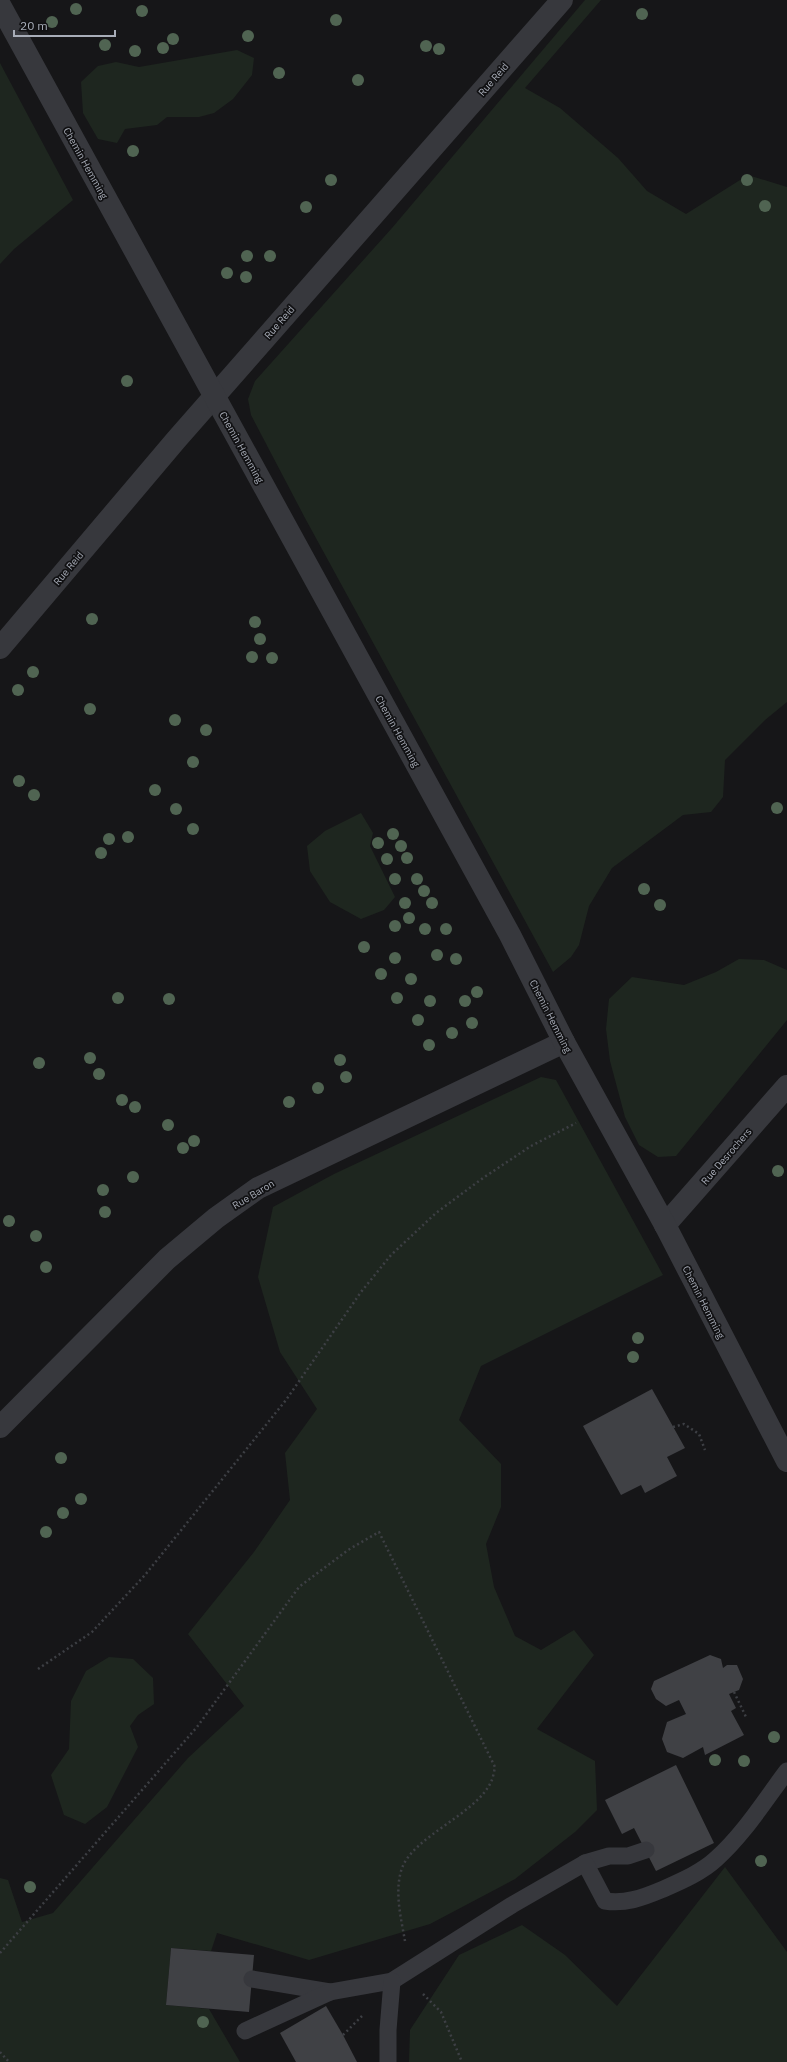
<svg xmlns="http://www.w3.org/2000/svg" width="787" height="2062" viewBox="0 0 787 2062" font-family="'IBM Plex Sans',sans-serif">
  <rect width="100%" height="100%" fill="#161618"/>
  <g fill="#1e261f">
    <path d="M585,0h16l-76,88 35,20 58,50 29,33 39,23 62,-39 39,12v515l-22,18 -40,40 -2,37 -12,15 -28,3 -71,53 -23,38 -10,39 -8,12 -18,15 -248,-454 -54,-103 -3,-16 7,-18 137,-153z"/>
    <path d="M237,50l17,8 -2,17 -19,24 -19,14 -15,4h-32l-10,8 -32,4 -8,14 -19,-4 -15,-26 -2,-31 17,-16 18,-4 23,5z"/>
    <path d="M0,63l73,137 -59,49 -14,15z"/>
    <path d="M361,813l12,20 -3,13 25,51 -11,13 -23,9 -31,-17 -20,-31 -3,-25 18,-15z"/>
    <path d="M739,959l25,1 23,10v50l-111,136 -18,1 -19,-12 -14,-28 -15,-56 -4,-32 3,-30 23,-22 52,8 32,-13z"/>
    <path d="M541,1077l15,3 107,195 -182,91 -22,54 42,44v43l-15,37 8,43 21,49 26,14 33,-20 20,25 -57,74 58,32 2,49 -22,22 -60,47 -85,45 -121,36 -92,-27 -6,18 -40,-3 -5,57 43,4 31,53h-240v-184l8,2 14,42 31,-9 135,-155 56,-52 -56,-72 66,-82 36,-52 -5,-47 32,-44 -37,-57 -22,-75 15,-70 61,-33z"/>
    <path d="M109,1657l24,2 20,19 1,26 -16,11 -8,11 8,21 -31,60 -22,17 -21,-9 -13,-40 18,-26 2,-48 15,-30z"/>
    <path d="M725,1867l62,85v110h-378l1,-32 49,-75 63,-30 43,30 52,51z"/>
  </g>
  <g fill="#404145">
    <path d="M652,1389l33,59 -18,9 10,19 -32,17 -4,-8 -20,10 -38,-69z"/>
    <path d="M710,1655l11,4 2,9 4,-3h10l6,14 -4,11 -10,4 7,14 -5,3 13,24 -39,20 -2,-8 -20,11 -16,-6 -5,-13 5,-17 19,-8 -7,-14 -13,6 -10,-7 -5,-10 3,-8z"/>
    <path d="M676,1765l38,78 -58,28 -22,-43 -12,6 -17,-34z"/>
    <path d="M171,1948l83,7 -5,57 -83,-7z"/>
    <path d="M326,2006l17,29 14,27h-61l-16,-29z"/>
  </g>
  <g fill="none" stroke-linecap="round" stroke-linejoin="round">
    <g stroke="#3d3f44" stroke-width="2.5" stroke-dasharray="2 3" stroke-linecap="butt">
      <path d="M673,1427l11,-3 15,10 6,16"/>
      <path d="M38,1669l54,-37 53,-57 141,-175 75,-108 30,-37 45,-42 47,-35 48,-32 45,-23"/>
      <path d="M734,1692l12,25"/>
      <path d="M0,1953l197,-226 102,-140 49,-37 31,-18 116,235c-1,5 -2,11 -4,15 -15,32 -77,54 -89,86 -8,23 -1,50 3,73"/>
      <path d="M423,1994l18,18 21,50"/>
      <path d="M343,2035l19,-19"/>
      <path d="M0,2052l9,10"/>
    </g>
    <g stroke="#37383d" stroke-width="17">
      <path d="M585,1863l24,-7h19l18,-6"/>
      <path d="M252,1979l78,13"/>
      <path d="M245,2031l85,-39 62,-11 120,-76 73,-42 20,38c20,3 37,-3 56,-11 18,-8 40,-17 55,-31 28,-25 49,-59 71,-88"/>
      <path d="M388,2062v-32l4,-49"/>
    </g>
    <g stroke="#37383d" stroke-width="22">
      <path d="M0,648l176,-208 386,-440"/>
      <path d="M665,1225l122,-139"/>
      <path d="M0,1427l167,-168 49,-41 42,-30 306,-146"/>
    </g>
    <path stroke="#37383d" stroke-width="22" d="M0,5l510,930 54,107 101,183 122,236"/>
  </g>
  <g fill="#506452">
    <circle cx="76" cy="9" r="6"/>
    <circle cx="142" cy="11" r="6"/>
    <circle cx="642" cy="14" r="6"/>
    <circle cx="336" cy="20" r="6"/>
    <circle cx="52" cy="22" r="6"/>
    <circle cx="248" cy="36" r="6"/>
    <circle cx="173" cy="39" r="6"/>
    <circle cx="105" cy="45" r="6"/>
    <circle cx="426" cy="46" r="6"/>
    <circle cx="163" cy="48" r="6"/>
    <circle cx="439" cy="49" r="6"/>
    <circle cx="135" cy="51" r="6"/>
    <circle cx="279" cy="73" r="6"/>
    <circle cx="358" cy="80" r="6"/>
    <circle cx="133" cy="151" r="6"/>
    <circle cx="331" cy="180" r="6"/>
    <circle cx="747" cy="180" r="6"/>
    <circle cx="765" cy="206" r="6"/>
    <circle cx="306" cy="207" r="6"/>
    <circle cx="247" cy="256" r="6"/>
    <circle cx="270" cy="256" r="6"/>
    <circle cx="227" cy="273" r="6"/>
    <circle cx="246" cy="277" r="6"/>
    <circle cx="127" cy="381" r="6"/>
    <circle cx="92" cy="619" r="6"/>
    <circle cx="255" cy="622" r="6"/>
    <circle cx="260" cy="639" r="6"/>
    <circle cx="252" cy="657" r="6"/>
    <circle cx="272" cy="658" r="6"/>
    <circle cx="33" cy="672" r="6"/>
    <circle cx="18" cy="690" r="6"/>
    <circle cx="90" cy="709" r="6"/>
    <circle cx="175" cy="720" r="6"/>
    <circle cx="206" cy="730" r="6"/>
    <circle cx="193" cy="762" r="6"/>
    <circle cx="19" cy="781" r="6"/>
    <circle cx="155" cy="790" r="6"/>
    <circle cx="34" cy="795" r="6"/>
    <circle cx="777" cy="808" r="6"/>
    <circle cx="176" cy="809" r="6"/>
    <circle cx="193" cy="829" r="6"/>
    <circle cx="393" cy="834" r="6"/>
    <circle cx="128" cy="837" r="6"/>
    <circle cx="109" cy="839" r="6"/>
    <circle cx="378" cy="843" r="6"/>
    <circle cx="401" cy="846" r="6"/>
    <circle cx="101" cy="853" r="6"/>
    <circle cx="407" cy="858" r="6"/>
    <circle cx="387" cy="859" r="6"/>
    <circle cx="395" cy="879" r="6"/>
    <circle cx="417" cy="879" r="6"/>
    <circle cx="644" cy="889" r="6"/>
    <circle cx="424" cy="891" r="6"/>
    <circle cx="405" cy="903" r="6"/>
    <circle cx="432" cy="903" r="6"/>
    <circle cx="660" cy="905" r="6"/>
    <circle cx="409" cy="918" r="6"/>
    <circle cx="395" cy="926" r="6"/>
    <circle cx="425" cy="929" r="6"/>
    <circle cx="446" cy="929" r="6"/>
    <circle cx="364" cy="947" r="6"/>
    <circle cx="437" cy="955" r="6"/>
    <circle cx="395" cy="958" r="6"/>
    <circle cx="456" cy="959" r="6"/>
    <circle cx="381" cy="974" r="6"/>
    <circle cx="411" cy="979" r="6"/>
    <circle cx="477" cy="992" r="6"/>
    <circle cx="118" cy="998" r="6"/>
    <circle cx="397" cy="998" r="6"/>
    <circle cx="169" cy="999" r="6"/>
    <circle cx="430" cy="1001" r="6"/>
    <circle cx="465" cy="1001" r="6"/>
    <circle cx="418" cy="1020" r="6"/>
    <circle cx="472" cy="1023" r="6"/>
    <circle cx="452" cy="1033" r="6"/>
    <circle cx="429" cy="1045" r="6"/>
    <circle cx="90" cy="1058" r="6"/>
    <circle cx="340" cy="1060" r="6"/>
    <circle cx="39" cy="1063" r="6"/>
    <circle cx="99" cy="1074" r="6"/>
    <circle cx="346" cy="1077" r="6"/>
    <circle cx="318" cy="1088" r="6"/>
    <circle cx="122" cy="1100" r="6"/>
    <circle cx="289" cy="1102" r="6"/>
    <circle cx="135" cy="1107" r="6"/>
    <circle cx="168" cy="1125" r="6"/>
    <circle cx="194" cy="1141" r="6"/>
    <circle cx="183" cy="1148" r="6"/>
    <circle cx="778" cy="1171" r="6"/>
    <circle cx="133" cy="1177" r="6"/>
    <circle cx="103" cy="1190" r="6"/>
    <circle cx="105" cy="1212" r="6"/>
    <circle cx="9" cy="1221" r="6"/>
    <circle cx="36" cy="1236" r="6"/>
    <circle cx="46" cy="1267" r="6"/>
    <circle cx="638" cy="1338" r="6"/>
    <circle cx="633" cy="1357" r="6"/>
    <circle cx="61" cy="1458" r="6"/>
    <circle cx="81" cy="1499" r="6"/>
    <circle cx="63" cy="1513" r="6"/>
    <circle cx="46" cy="1532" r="6"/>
    <circle cx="774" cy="1737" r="6"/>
    <circle cx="715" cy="1760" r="6"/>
    <circle cx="744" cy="1761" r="6"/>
    <circle cx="761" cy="1861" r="6"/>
    <circle cx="30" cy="1887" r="6"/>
    <circle cx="203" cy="2022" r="6"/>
  </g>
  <g text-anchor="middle" stroke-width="3.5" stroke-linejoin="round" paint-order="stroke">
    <g font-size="10" fill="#a8adb8" stroke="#111113">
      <text transform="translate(493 79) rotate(-49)" y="4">Rue Reid</text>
      <text transform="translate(86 163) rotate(61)" y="4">Chemin Hemming</text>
      <text transform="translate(279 322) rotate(-49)" y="4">Rue Reid</text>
      <text transform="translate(242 447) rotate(61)" y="4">Chemin Hemming</text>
      <text transform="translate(68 568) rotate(-50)" y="4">Rue Reid</text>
      <text transform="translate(398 731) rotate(61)" y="4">Chemin Hemming</text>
      <text transform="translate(551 1016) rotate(63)" y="4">Chemin Hemming</text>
      <text transform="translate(726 1156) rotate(-49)" y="4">Rue Desrochers</text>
      <text transform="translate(253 1194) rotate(-31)" y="4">Rue Baron</text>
      <text transform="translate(704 1302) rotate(63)" y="4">Chemin Hemming</text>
    </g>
  </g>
  <path d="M14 30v6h101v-6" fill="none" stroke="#a8adb8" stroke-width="2"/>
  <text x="20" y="30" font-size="12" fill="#a8adb8" stroke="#111113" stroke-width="3" paint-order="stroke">20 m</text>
</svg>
